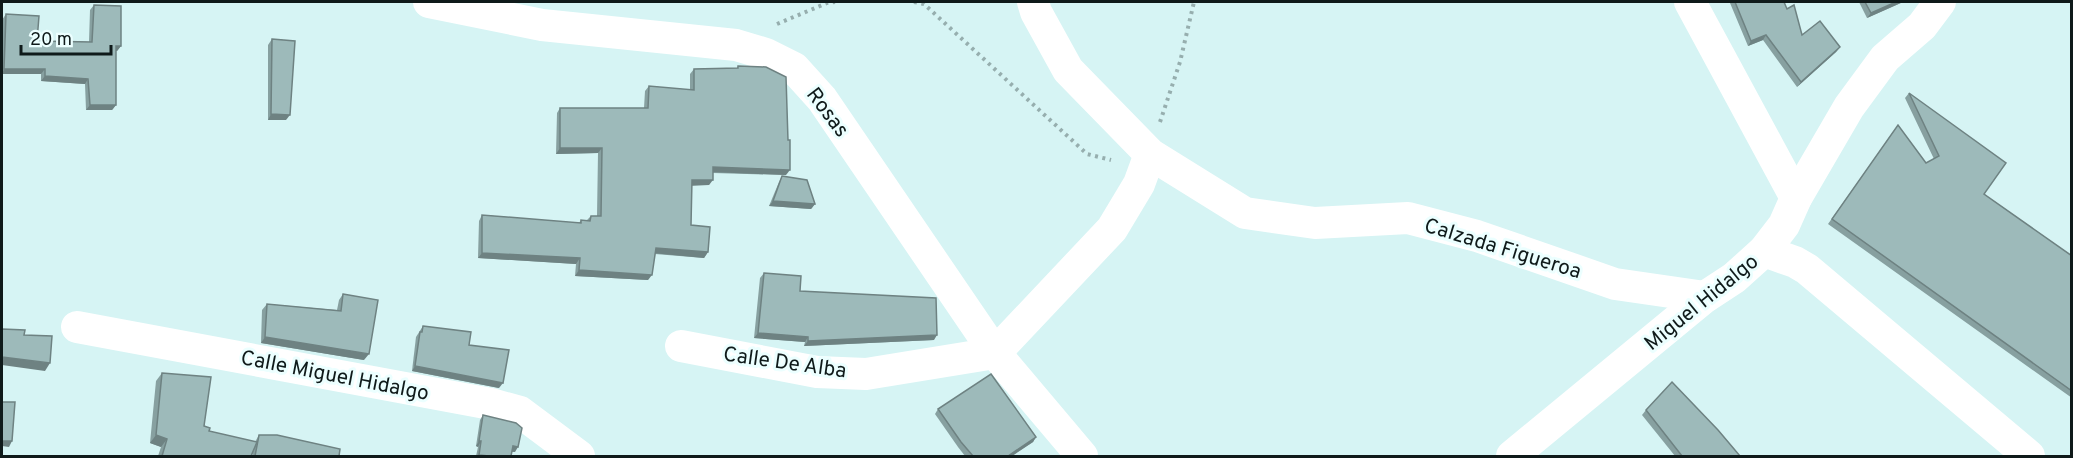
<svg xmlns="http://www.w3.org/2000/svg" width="2073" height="458" viewBox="0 0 2073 458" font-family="Overpass,sans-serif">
  <rect width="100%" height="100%" fill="#d6f4f4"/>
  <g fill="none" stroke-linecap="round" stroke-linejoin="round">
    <g stroke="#96aeae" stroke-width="4" stroke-dasharray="3 4.5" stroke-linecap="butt">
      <path d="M914,2l10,2 163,150 24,6"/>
      <path d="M777,24l50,-21 8,-1"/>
      <path d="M1160,122l20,-60 14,-60"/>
    </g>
    <g stroke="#fff" stroke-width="32">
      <path d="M429,2l113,23 194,20 30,9 28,14 28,31 173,254 87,103"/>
      <path d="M1033,2l3,10 32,58 82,84 95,59 70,10 93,-5 69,18 138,48 90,13"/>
      <path d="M1690,2l106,196"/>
      <path d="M1764,251l31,11 12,7 222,187"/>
      <path d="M77,327l414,77 29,8 59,44"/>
      <path d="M681,346l136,26 49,2 129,-21 117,-124 27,-45 11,-30"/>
      <path d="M1512,456l193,-159 29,-19 30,-27 20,-26 12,-27 53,-91 36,-49 37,-32 18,-24"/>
    </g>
  </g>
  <g fill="#87a0a0">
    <path d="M1731,2h53l3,7 15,26 38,12 -4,5 -39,35 -34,-47 -15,6 -18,-43z"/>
    <path d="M1859,2h44l-36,16z"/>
    <path d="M94,5l27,41 -4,5h-1v54l-4,5h-26l-1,-26 -44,-3v-7h-39v-54l4,-6 31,27 52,1 1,-32z"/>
    <path d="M272,39l14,81h-18v-75z"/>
    <path d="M738,66l48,109 -73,-2 -4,12h-17l-1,40 17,27 -4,6 -49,-4 -7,26 -73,-4 1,-12 -98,-6 1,-37 3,-6 97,8 2,-3h6l4,-4h6l1,-63 -42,1 1,-41 3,-5h84l1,-17 4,-5 41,4v-16l4,-5 43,-1z"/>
    <path d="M1909,93l75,101 88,62v142l-244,-174 70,-99 28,38 8,-4 -29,-61z"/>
    <path d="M782,176l33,28 -4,5 -42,-3 10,-24z"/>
    <path d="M764,273l36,18 134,49 -130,6 1,-4 -51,-4 6,-60z"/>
    <path d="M343,294l21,66 -103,-17 1,-33 5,-6 70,6 2,-10z"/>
    <path d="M423,326l46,19 30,43 -87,-17 4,-34z"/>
    <path d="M162,373l42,53 5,5 46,11 4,-7 80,21h-87l1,-4 -2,4h-93l3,-9 -11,-4 6,-62z"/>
    <path d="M938,409l98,28 -3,5 -21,14h-47l-7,-9 -23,-33z"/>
    <path d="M1646,410l94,46h-65l-33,-41z"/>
    <path d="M483,415l32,37h-3l-1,4h-35l2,-9 -2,-1 4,-26z"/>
  </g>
  <g fill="#6e8282">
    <path d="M1896,2h7l-36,16 4,-5z"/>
    <path d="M1766,35l-3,5 -15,6 3,-5z"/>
    <path d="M116,46h5l-4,5h-5z"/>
    <path d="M1840,47l-4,5 -39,35 4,-5z"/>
    <path d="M4,69h41l-4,5h-39z"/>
    <path d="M45,76l43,3 -3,5 -44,-3z"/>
    <path d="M90,105h26l-4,5h-26z"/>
    <path d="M271,114l19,1 -4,5h-18z"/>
    <path d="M560,148h42l-4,5 -42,1z"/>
    <path d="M713,167l77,3 -4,5 -76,-3z"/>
    <path d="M692,180h21l-4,5 -21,1z"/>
    <path d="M773,201l42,3 -4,5 -42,-3z"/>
    <path d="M656,248l52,4 -4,6 -52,-5z"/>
    <path d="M482,253l98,5 -4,6 -98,-6z"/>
    <path d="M579,270l73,5 -4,5 -73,-4z"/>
    <path d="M758,333l50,4 -3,5 -51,-4z"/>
    <path d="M937,335l-3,5 -130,6 4,-5z"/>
    <path d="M265,337l104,17 -5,6 -103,-17z"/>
    <path d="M2,357l48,6 -5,8 -43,-6z"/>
    <path d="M415,366l88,17 -4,5 -87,-17z"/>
    <path d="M156,435l11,4 -6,8 -11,-4z"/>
    <path d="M1036,437l-3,5 -21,14h-4z"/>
    <path d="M2,441h10l-3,6 -7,-1z"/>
    <path d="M479,441h2l-3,6 -2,-1z"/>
    <path d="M513,446l5,1 -3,5 -6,-1z"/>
  </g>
  <g fill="#9dbaba" stroke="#6e8282" stroke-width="1.5">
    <path d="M1735,2h49l3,7 7,-4 8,30 18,-14 20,26 -39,35 -35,-47 -15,6z"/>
    <path d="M1865,2h31l-25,11z"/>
    <path d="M94,5l27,1v40h-5v59h-26l-2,-26 -43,-3v-7h-41l2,-55 33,2 -2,25 55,1z"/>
    <path d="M272,39l23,2 -5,74 -19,-1z"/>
    <path d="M738,66l28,1 20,10 2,63h2v30l-77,-3v13h-21l-1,45 19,2 -2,25 -52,-4 -4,27 -73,-5 1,-12 -98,-5v-38l99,8v-3l9,1 1,-5h10l1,-68h-42v-40h88l1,-22 45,4v-21l44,-1z"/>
    <path d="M1909,93l97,70 -22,31 88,62v135l-240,-172 66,-94 28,38 13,-7z"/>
    <path d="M782,176l25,4 8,24 -42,-3z"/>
    <path d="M764,273l37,3 -1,15 136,7 1,37 -129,6v-4l-50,-4z"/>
    <path d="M343,294l35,6 -9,54 -104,-17 2,-33 74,7z"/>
    <path d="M423,326l48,6 -2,13 40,5 -6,33 -88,-17 5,-34h2z"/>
    <path d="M2,329l23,1 -1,5 28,1 -2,27 -48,-6z"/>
    <path d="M162,373l49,4 -7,49 6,2 -1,3 48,11 -6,14h-89l5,-17 -11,-4z"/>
    <path d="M991,374l45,63 -28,19h-35l-12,-14 -23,-33z"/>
    <path d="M1672,382l46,48 22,26h-58l-36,-46z"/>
    <path d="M2,402h13l-3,39h-10z"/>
    <path d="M483,415l33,8 6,5 -4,19 -5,-1 -2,10h-22l-10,-1 2,-14h-2z"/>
    <path d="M259,435h18l63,14 -1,7h-84z"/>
  </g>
  <g text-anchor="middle" stroke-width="6" stroke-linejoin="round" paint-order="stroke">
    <g font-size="21" fill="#0f1a1a" stroke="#ecffff">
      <text transform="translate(828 112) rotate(53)" y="7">Rosas</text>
      <text transform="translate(1503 248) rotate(17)" y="7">Calzada Figueroa</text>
      <text transform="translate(1701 302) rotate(-39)" y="7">Miguel Hidalgo</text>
      <text transform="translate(785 362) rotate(8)" y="7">Calle De Alba</text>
      <text transform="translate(335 375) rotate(11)" y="7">Calle Miguel Hidalgo</text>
    </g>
  </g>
  <rect width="2073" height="458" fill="none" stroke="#0f1a1a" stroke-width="6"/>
  <path d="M21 45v9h90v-9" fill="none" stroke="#0f1a1a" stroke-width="3"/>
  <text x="30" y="45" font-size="18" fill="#0f1a1a" stroke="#ecffff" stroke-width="4.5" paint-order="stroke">20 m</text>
</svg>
